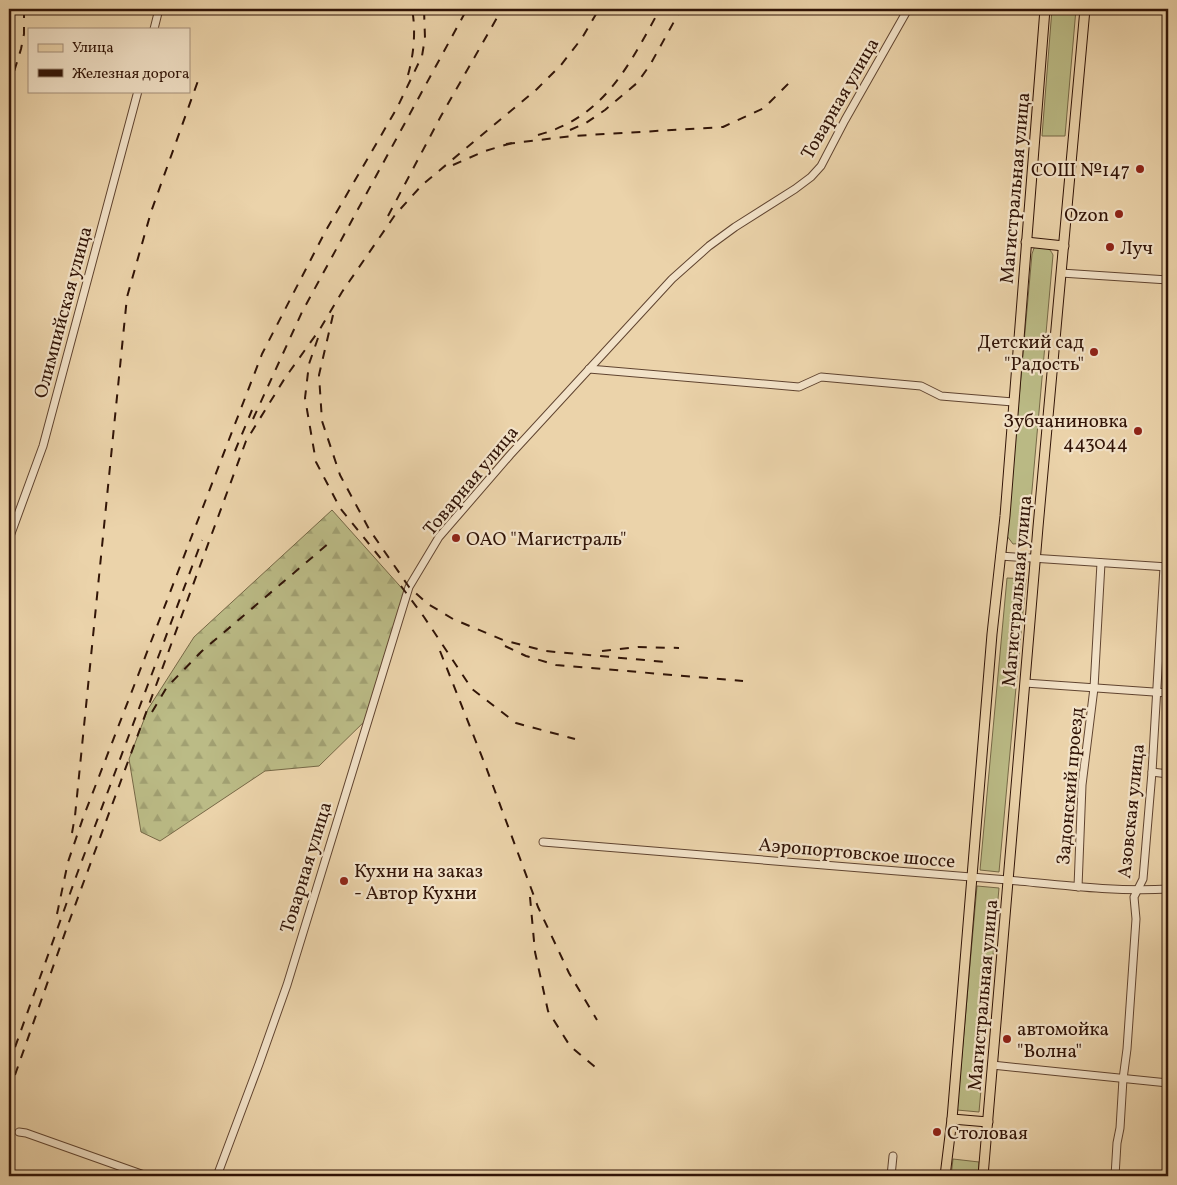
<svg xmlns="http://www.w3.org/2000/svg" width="1177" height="1185" viewBox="0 0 1177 1185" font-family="Vollkorn,serif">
  <defs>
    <pattern id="forest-firs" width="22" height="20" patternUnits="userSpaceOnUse" patternTransform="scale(1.25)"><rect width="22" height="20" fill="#bbbb86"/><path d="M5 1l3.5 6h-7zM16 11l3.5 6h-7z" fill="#a1a072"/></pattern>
  </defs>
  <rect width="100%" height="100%" fill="#ebd3aa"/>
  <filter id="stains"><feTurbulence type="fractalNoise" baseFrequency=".004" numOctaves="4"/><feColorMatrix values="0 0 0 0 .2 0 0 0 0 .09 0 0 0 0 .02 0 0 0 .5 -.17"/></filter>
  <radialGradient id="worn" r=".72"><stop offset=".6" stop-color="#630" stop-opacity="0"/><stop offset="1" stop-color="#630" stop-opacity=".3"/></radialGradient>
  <g fill="#bbbb86" stroke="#766846">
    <path d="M1052,9h24l-11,127h-23z"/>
    <path d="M1039,246c7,1 11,2 14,9l-25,280 -3,8 -12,1 -6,-8v-5l25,-277 2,-6z"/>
    <path d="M1007,578l19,1 -27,293 -19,-2z"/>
    <path d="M977,886l22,2 -20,224 -22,-2z"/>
    <path d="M953,1159l26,3 -1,14h-27z"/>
  </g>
  <path fill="url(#forest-firs)" stroke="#766846" d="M332,510l75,84 -38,123 -50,49 -54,5 -105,70 -19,-9 -12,-73 19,-50 46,-72z"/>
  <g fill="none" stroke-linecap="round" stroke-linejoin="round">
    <g stroke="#604430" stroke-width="9">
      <g id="minor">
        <path d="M154,29l5,-20"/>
        <path d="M1061,273l107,7"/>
        <path d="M589,369l210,18 22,-10 100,9 20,10 72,6"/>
        <path d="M9,539l34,-93 95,-355"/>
        <path d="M1000,556l168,11"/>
        <path d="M1025,683l143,10"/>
        <path d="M1152,772l16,2"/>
        <path d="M543,842l465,38c54,5 107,12 160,9"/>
        <path d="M1078,887l4,-102 12,-97 7,-125"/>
        <path d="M992,1065l176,18"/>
        <path d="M19,1132l7,1 121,43"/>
        <path d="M217,1176l42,-112 28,-79 122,-398 30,-50 71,-82 162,-176 37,-33 26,-19 60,-38 16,-12 10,-11 24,-46 63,-111"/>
        <path d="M891,1176l2,-20"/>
        <path d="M1115,1176l2,-33 3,-15 3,-49 4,-30 9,-130 -2,-22 9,-18 9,-107 12,-205"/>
      </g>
    </g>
    <g stroke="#311407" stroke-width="11">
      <g id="major">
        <path d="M1026,242l38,4"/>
        <path d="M952,1119l36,3"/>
        <path d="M945,1176l7,-57 40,-485 13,-118 40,-507"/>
        <path d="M983,1176l55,-649 47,-518"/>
      </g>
    </g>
    <use href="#minor" stroke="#f2e2c8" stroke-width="7"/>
    <use href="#major" stroke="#ebd3aa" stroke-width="9"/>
    <g stroke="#311407" stroke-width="2" stroke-dasharray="9 9" stroke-linecap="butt">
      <path d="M408,75c6,-21 8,-45 4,-66"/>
      <path d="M9,88l12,-39 3,-15v-25"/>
      <path d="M570,130l16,-7 19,-13 32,-27 13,-18 31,-56"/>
      <path d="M538,135c67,-18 91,-70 122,-126"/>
      <path d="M506,144l66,-8 151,-9 41,-19 25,-25"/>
      <path d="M453,165l32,-14 27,-8"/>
      <path d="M388,216l53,-100 61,-107"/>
      <path d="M333,315l-14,60 3,46 18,54 29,54 40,58 19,17 25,15 50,21 42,11 121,11"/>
      <path d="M318,338l-9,26 -4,34 11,64 24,46 46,57"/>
      <path d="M253,419l49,-107 165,-303"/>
      <path d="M235,451l17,-41"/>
      <path d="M401,586l23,31 48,72 44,34 59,16"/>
      <path d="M505,646l21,10 30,9 187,16"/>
      <path d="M440,651l46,116 52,140 31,66 28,47"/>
      <path d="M602,651l36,-4 41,1"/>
      <path d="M152,712l15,-25 35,-36 127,-108"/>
      <path d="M72,833l3,-17 52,-519 24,-85 48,-134"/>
      <path d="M530,897l5,55 13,59 22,35 25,21"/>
      <path d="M57,914l11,-52 15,-44 179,-464 63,-122 72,-124 25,-52 3,-18 -1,-29"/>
      <path d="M9,1064l68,-190 125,-334"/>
      <path d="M9,1092l57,-162 180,-489 39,-63 35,-49 22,-37 53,-77 27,-30 115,-96 24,-24 21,-27 17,-29"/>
    </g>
  </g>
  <g fill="#8f2418" stroke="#f2e2c8" stroke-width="2">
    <circle cx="1140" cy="169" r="5"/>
    <circle cx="1119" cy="214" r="5"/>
    <circle cx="1110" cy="247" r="5"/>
    <circle cx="1094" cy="352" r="5"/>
    <circle cx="1138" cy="431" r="5"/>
    <circle cx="456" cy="538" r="5"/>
    <circle cx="344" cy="881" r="5"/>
    <circle cx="1007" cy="1039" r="5"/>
    <circle cx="937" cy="1132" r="5"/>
  </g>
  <g text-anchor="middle" stroke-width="4.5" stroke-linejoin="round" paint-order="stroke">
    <g font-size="19" fill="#311407" stroke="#f2e2c8">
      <text transform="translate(839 98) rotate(-60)" y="7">Товарная улица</text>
      <text transform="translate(1014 188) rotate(-85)" y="7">Магистральная улица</text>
      <text transform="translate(62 312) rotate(-75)" y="7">Олимпийская улица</text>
      <text transform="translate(470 480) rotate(-50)" y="7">Товарная улица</text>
      <text transform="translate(1016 591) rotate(-85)" y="7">Магистральная улица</text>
      <text transform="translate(1069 786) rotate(-85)" y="7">Задонский проезд</text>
      <text transform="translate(1130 811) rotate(-84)" y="7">Азовская улица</text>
      <text transform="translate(857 852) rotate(5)" y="7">Аэропортовское шоссе</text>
      <text transform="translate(305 867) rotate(-73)" y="7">Товарная улица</text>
      <text transform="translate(982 995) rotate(-85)" y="7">Магистральная улица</text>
    </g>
    <g font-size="19" fill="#311407" stroke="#f2e2c8" text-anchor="start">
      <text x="1130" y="176" text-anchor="end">СОШ №147</text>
      <text x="1109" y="221" text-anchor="end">Ozon</text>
      <text x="1120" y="254">Луч</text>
      <text x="1084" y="348" text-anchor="end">Детский сад<tspan x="1084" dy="22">"Радость"</tspan></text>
      <text x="1128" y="427" text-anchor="end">Зубчаниновка<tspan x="1128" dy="22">443044</tspan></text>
      <text x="466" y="545">ОАО "Магистраль"</text>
      <text x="354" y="877">Кухни на заказ<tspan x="354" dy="22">- Автор Кухни</tspan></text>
      <text x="1017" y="1035">автомойка<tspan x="1017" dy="22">"Волна"</tspan></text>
      <text x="947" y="1139">Столовая</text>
    </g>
  </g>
  <rect width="1177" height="1185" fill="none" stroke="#ebd3aa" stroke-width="30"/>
  <rect x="10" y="10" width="1157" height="1165" fill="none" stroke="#311407" stroke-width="2.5"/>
  <rect x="15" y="15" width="1147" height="1155" fill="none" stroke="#311407"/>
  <rect x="28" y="28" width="162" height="65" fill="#f2e2c8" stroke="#a5907b"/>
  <rect x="38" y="44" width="25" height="8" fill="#ebd3aa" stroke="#a5907b"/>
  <text x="72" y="52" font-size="15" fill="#311407">Улица</text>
  <rect x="38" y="69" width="25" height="8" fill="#311407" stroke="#a5907b"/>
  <text x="72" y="78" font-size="15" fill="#311407">Железная дорога</text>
  <rect width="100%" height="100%" filter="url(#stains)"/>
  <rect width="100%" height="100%" fill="url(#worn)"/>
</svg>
